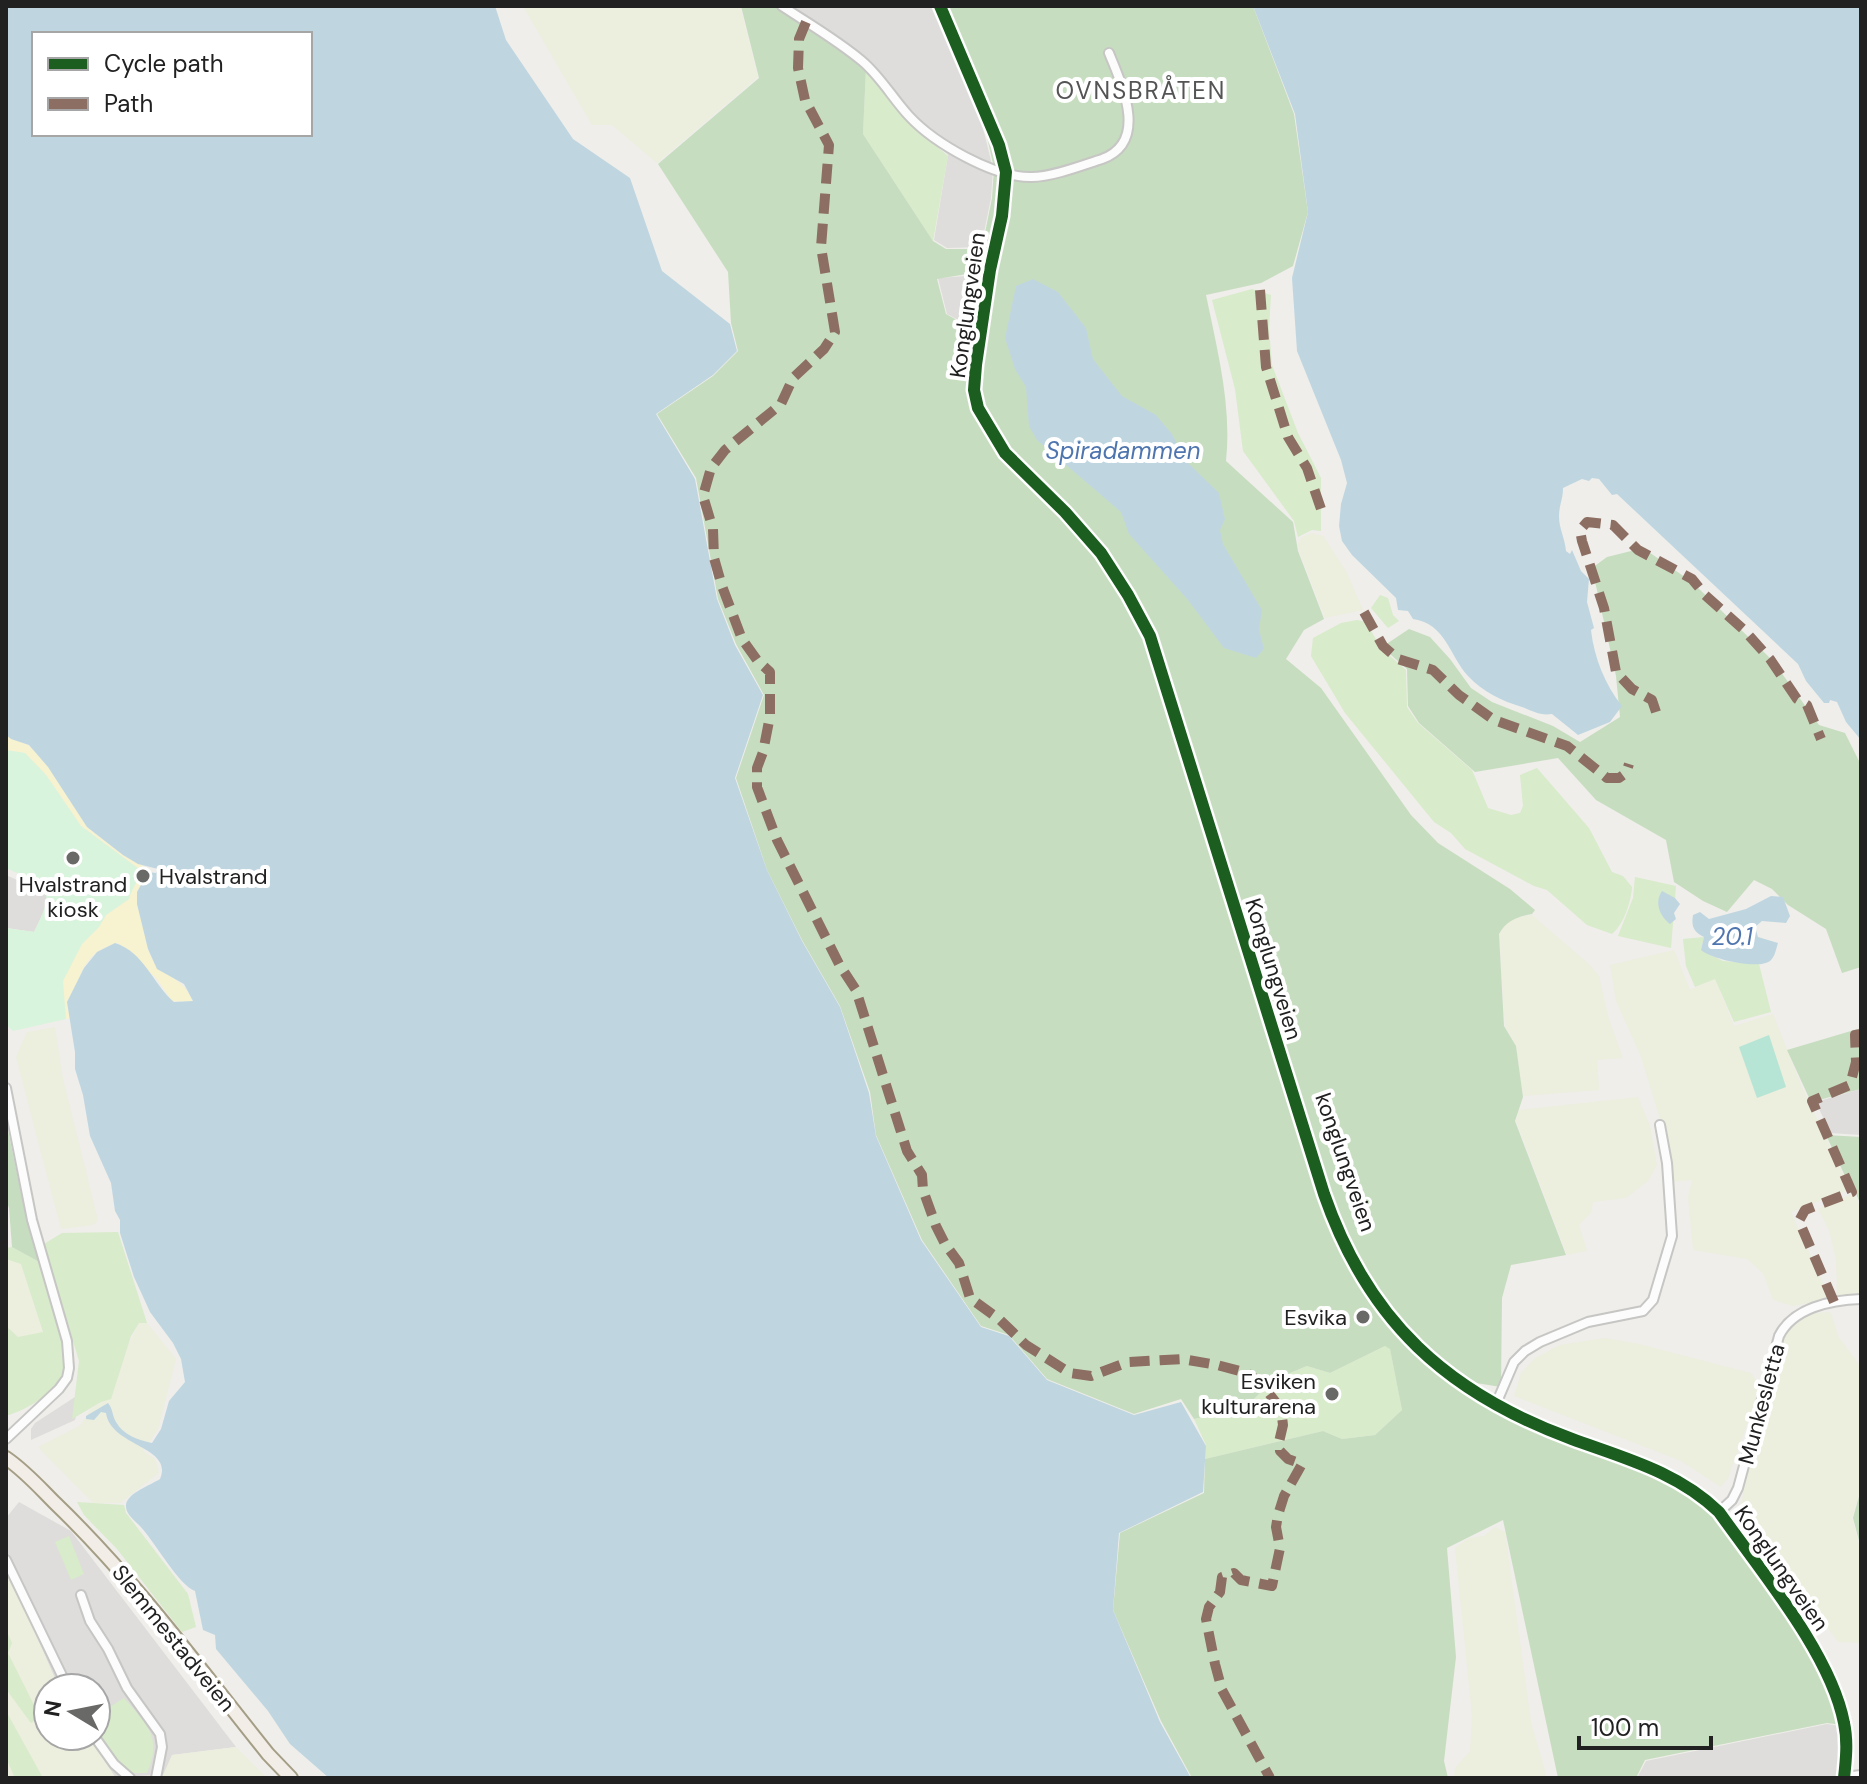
<svg xmlns="http://www.w3.org/2000/svg" width="1867" height="1784" viewBox="0 0 1867 1784" font-family="'DM Sans',sans-serif">
  <rect width="100%" height="100%" fill="#efeeea"/>
  <g fill="#dedddb">
    <path d="M792,6h145l46,122 10,41 -2,29 -10,49 -34,1 -13,-8 14,-85 -82,-89z"/>
    <path d="M967,276l11,15 -3,38 -28,-15 -9,-36z"/>
    <path d="M6,875l42,19 -2,13 -12,25 -28,-4z"/>
    <path d="M1861,1089v46l-31,-2 -14,-31z"/>
    <path d="M75,1397l3,11 -3,12 -44,20v-11l4,-6z"/>
    <path d="M19,1502l52,29 165,216 -64,8 -8,20 -49,2 -27,-41h8v-48h-37l-53,-122v-48z"/>
    <path d="M1827,1724l21,3 -8,51h-203l9,-17z"/>
  </g>
  <g fill="#eceede">
    <path d="M523,6h217l18,71 -101,86 -45,-38h-20z"/>
    <path d="M1312,533l11,3 23,35 17,39 -38,8 -26,-67 -1,-7 4,-7z"/>
    <path d="M1532,915l57,49 10,12 9,40 15,42 -26,2 2,30 -76,6 -7,-50 -11,-20 -6,-92 6,-10 13,-7z"/>
    <path d="M1674,950l16,40 25,-11 19,47 39,-12 28,71 49,104 -59,23 39,87 -37,7 -20,-6 -10,-27 -16,-14 -54,-9 -5,-53 4,-17 -21,2 -3,-28 -9,-38 -18,-59 -25,-56 -6,-36z"/>
    <path d="M55,1027l8,52 35,141 -5,5 -32,4 -45,-172 11,-25z"/>
    <path d="M1638,1097l12,29 7,39 -9,16 -22,17 -33,4 -2,11 -12,12 8,26 -20,4 -51,-134 3,-11z"/>
    <path d="M1854,1193l7,16v85l-24,4 -1,-39 -7,-29 -11,-21z"/>
    <path d="M6,1259l15,5 22,69 -25,4 -11,-10z"/>
    <path d="M1831,1312l7,24 23,31v121l-9,30 9,33v92l-23,-1 -97,-132 7,-58 35,-123 23,-15z"/>
    <path d="M139,1323h8l29,36 -18,70 -15,22 12,8 4,14 -39,30h-27l-55,-56 43,-22 9,-15 11,-8z"/>
    <path d="M1605,1338l34,6 112,29 9,14 -32,91 -7,9 -40,-26 -167,-65 7,-23 14,-15 25,-13z"/>
    <path d="M1495,1527l10,5 26,190 16,56h-93l1,-10 15,-17 2,-35 -17,-168 14,-10 15,-2z"/>
    <path d="M6,1566l53,122h-11v48h40l27,41 48,-2 9,-20 64,-8 31,31h-261z"/>
  </g>
  <g fill="#d8ebca">
    <path d="M866,68l43,55 39,33 -15,85 -70,-107z"/>
    <path d="M1252,289l19,6 -2,33 3,37 26,68 23,45v53l-9,-1 -14,7 -4,-16 -51,-70 -8,-62 -23,-89z"/>
    <path d="M1380,595l8,3 5,17 6,6 -11,7 -17,-20z"/>
    <path d="M1357,620l9,2 15,26 25,22 1,37 11,16 54,47 16,38 23,7 9,-2 3,-7 -3,-31 17,-7 52,60 23,44 11,4 9,11c-1,15 -8,37 -20,47l-25,-9 -40,-35 -13,-4 -69,-37 -14,-16 -17,-11 -89,-109 -34,-57 2,-18 28,-15z"/>
    <path d="M1635,877l41,9 -5,62 -53,-12 15,-38z"/>
    <path d="M1704,937l-3,13 22,11 36,3 12,48 -37,10 -19,-43 -20,8 -9,-21 -3,-27z"/>
    <path d="M118,1232l29,91h-8l-8,13 -20,63 -10,3 -29,17 7,-58 -35,-117 18,-11z"/>
    <path d="M12,1247l29,16c5,21 28,84 24,102 -5,26 -36,44 -59,51v-96l1,7 11,10 25,-5 -22,-68 -15,-5v-11z"/>
    <path d="M1385,1346l5,2 12,62 -27,25 -33,4 -19,-8 -118,28 1,-14 -12,-26 51,-11 28,-28 34,-14 23,7z"/>
    <path d="M77,1502l47,3 2,8 62,81 8,33 -14,5 -65,-83 -33,-34z"/>
    <path d="M69,1536l15,38 -13,6 -16,-38z"/>
    <path d="M6,1630l6,13 -4,10 32,64 -9,6 -25,-34z"/>
    <path d="M124,1698c23,26 39,40 23,75h-18l-12,-11 -21,-36 10,-17z"/>
    <path d="M6,1711l37,67h-28l-9,-20z"/>
  </g>
  <g fill="#c7ddc0">
    <path d="M741,6h40l85,62 -3,66 70,107 13,8h34l-13,25 -30,5 9,35 29,16 7,-82 10,-50 2,-30 -9,-40 -47,-122h315l41,108 14,98 -15,54 -32,17 -55,12c11,54 26,110 20,166l67,61 5,29 26,68 -20,11 -18,29 35,29 90,127 27,28 72,46 25,21 -3,4c-15,3 -25,6 -33,20l5,92 12,20 7,51 -8,24 51,134 -55,10 -9,33 -1,89 -25,-4 -44,-23 38,28 200,86 61,57 111,157 7,38 -22,-3 -182,37 -9,18h-78l-55,-258 -56,28 9,109 -12,104 4,17h-256l-31,-57 -48,-111 7,-77 84,-40 1,-34 118,-28 19,8 33,-4 27,-25 -12,-61 -5,-3 -55,27 -23,-7 -34,14 -28,28 -51,11 -13,-20 -47,15 -87,-35 -38,-44 -28,-9 -59,-86 -46,-105 -6,-43 -30,-86 -38,-66 -35,-70 -31,-92 28,-83 -28,-51 -18,-45 -22,-121 -39,-64 56,-38 25,-25 -7,-28 -3,-51 -70,-108 101,-86z"/>
    <path d="M1643,548l49,34 81,79 46,64 26,8 16,32v202l-19,6 -16,-44 -38,-24 -16,-16 -18,-9 -27,32 -24,-11 -29,-19 -8,-42 -70,-40 -38,-42 -83,14 -56,-49 -11,-17 -1,-37 -25,-22 27,-18 21,8 20,22 21,29 21,14 61,24 27,16 40,-25 -4,-41 -24,-108 15,-11z"/>
    <path d="M1861,1028v61l-50,13 -24,-52z"/>
    <path d="M6,1121l22,105 13,37 -29,-16 -3,-39 -3,-8z"/>
    <path d="M1826,1135l35,2v69l-6,-15 -4,-2z"/>
    <path d="M1861,1489v59l-8,-30z"/>
  </g>
  <path fill="#f7f2cf" d="M6,732l5,6 17,7 28,27 31,55 36,28 26,14 -4,13 -5,5c2,19 3,60 14,75 13,17 30,16 39,40l-21,-1 -15,-22 -39,-36c-38,9 -43,41 -46,75l-6,1 -4,-38 20,-37 17,-17 7,-12 23,-16c3,-12 11,-18 10,-30l-58,-43 -35,-51 -21,-22 -19,-3z"/>
  <path fill="#d9f4dc" d="M6,750l19,3 21,22 35,51 58,43c1,12 -7,18 -10,30l-23,16 -7,12 -17,17 -19,37 3,38 -53,12 -7,-7v-96l28,4c23,-45 14,-45 -28,-64z"/>
  <path fill="#b6e5d6" d="M1769,1035l17,52 -29,11 -18,-51z"/>
  <g fill="#bfd6e1" fill-rule="evenodd">
    <path d="M6,6h489l11,34 67,99 57,39 32,93 68,53 7,27 -24,24 -57,39 39,65 22,120 18,46 28,50 -28,83 32,92 35,71 38,66 29,86 7,43 45,104 60,87 28,9 38,44 87,35 47,-13 25,44 -3,46 -84,41 -6,77 47,112 31,56h-862l-39,-34 -22,-33 -52,-62 -1,-14 -12,-5 -8,-39c-16,-5 -41,-51 -56,-66 -5,-5 -14,-12 -13,-20 1,-12 25,-20 34,-26 14,-33 -49,-32 -54,-66l-5,-1 -7,8 -8,-1v-3l22,-13c5,6 4,12 8,19 7,13 22,18 36,21l9,-14 8,-28 16,-19 -4,-23 -8,-16 -23,-31 -16,-35 -14,-44v-13l-5,-9 -4,-28 -21,-47 -7,-41 -8,-26v-17l-8,-50 17,-34 13,-16 18,-9c29,9 38,41 59,59l19,-1 -9,-17 -27,-15 -9,-20 -11,-45v-12l11,-20 8,1 2,-4 -20,-5 -15,-9 -36,-28 -39,-60 -19,-22 -18,-6 -5,-4zM310,34v100h-276v-100z"/>
    <path d="M1253,6h608v734l-15,-18 -9,-20 -7,-2 -1,3h-5l-18,-22 -8,-17 -181,-170 -5,1 -13,-16 -7,-1 -3,3 -7,-2 -19,9c0,11 -4,18 -4,28 0,13 6,22 7,35l4,3 2,-4 9,21 8,8 -2,23 7,26 -3,2c3,27 14,55 31,76l-12,16 -32,13 -26,-21c-12,2 -19,-3 -30,-7 -20,-6 -39,-15 -54,-31 -19,-21 -22,-52 -55,-57l-5,-8 -10,-1 -2,-12 -44,-43 -10,-14 -3,-15 2,-22 6,-21 -6,-23 -44,-109 -5,-73 16,-66 -13,-98z"/>
    <path d="M1033,279l25,13 28,36 7,31 29,37 34,19 16,19 13,26 34,33 6,26 -5,11 3,14 39,66 -3,19 5,20 -8,9 -32,-10 -36,-48 -59,-66 -8,-22 -84,-72 -8,-14 -3,-39 -11,-18 -10,-31 11,-52z"/>
    <path d="M1662,891l13,7 5,6 -6,9 2,6 -6,5c-10,-8 -16,-21 -8,-33z"/>
    <path d="M1771,896l12,1 7,19 -4,7 -24,-2 -7,6 3,10 20,6c-2,6 -3,14 -8,18 -12,9 -59,-2 -69,-11l3,-13c-10,-5 -13,-10 -11,-22l7,-3 9,7 37,-10z"/>
  </g>
  <g fill="none" stroke-linecap="round" stroke-linejoin="round">
    <path stroke="#bfd6e1" stroke-width="3" d="M1861,1516v7"/>
    <g stroke="#c6c6c4" stroke-width="12">
      <g id="street">
        <path d="M782,6c27,18 55,34 80,55 19,16 31,38 47,55 25,27 85,62 123,61 20,0 51,-12 70,-18 47,-17 20,-74 7,-106"/>
        <path d="M6,1088l26,132 35,121 2,27 -2,10 -8,11 -53,50"/>
        <path d="M1496,1404l18,-42 11,-11 15,-9 48,-20 55,-11 10,-11 19,-64 -5,-73 -7,-38"/>
        <path d="M1719,1512l13,-12 6,-12 41,-152c14,-28 51,-36 82,-37"/>
        <path d="M6,1560l62,128"/>
        <path d="M81,1595l9,26 18,28 19,39 33,46 2,13 -6,31"/>
        <path d="M94,1736l20,28 16,14"/>
        <path d="M1844,1777l17,-2"/>
      </g>
    </g>
    <g stroke="#959982" stroke-width="16">
      <path id="secondary" d="M940,6l59,139 7,27 -4,44 -12,54 -14,95 -2,25 4,18 27,45 60,59 36,41 27,42 22,41 174,558c44,127 123,199 248,245 52,19 106,33 147,73 41,58 112,142 125,211 4,18 2,37 0,55"/>
    </g>
    <g stroke="#a59e86" stroke-width="16">
      <path id="primary" d="M6,1458c19,13 33,29 49,45 80,77 144,165 213,251l23,24"/>
    </g>
    <use href="#street" stroke="#fdfcfc" stroke-width="8"/>
    <use href="#secondary" stroke="#f2f4ec" stroke-width="12"/>
    <use href="#primary" stroke="#f2eee7" stroke-width="12"/>
    <g stroke="#8d6e63" stroke-width="10" stroke-dasharray="20 10" stroke-linecap="butt">
      <path d="M806,22l-7,17 -1,29 7,32 24,45 -8,102 14,85 -11,17 -31,29 -12,26 -56,46 -14,18 -8,28 10,33 1,29 8,28 20,53 15,21 13,12v44l-7,36 -6,16v19l20,53 62,124 17,26 51,161 15,24 1,15 13,36 9,18 14,19 11,35 29,21 27,26 44,28 21,3 37,-14 54,-3 35,6 30,8 14,10 20,26 2,16 -4,17 1,9 8,8 14,5 -18,32 -6,19 -2,12 4,21 -8,38 -31,-6 -7,-7 -12,4 -2,15 -11,15 -3,12 9,45 7,26 48,88"/>
      <path d="M1260,290l6,77 22,70 19,31 14,41"/>
      <path d="M1364,612l19,34 15,13 35,11 26,25 35,25 73,26 40,32h12l7,-5 3,-9"/>
      <path d="M1656,712l-4,-12 -20,-11 -16,-17 -12,-64 -22,-67 -2,-11 7,-8 26,3 25,25 54,29 13,16 39,35 26,29 27,40 10,6 14,34"/>
      <path d="M1834,1302l-35,-81 6,-11 47,-18 -40,-91 38,-16 6,-23 -1,-27 6,-1"/>
    </g>
    <g stroke="#fff" stroke-width="17">
      <path id="cycleway" d="M940,6l59,139 7,27 -4,44 -12,54 -14,95 -2,25 4,18 27,45 60,59 36,41 27,42 22,41 174,558c44,127 123,199 248,245 52,19 106,33 147,73 41,58 112,142 125,211 4,18 2,37 0,55"/>
    </g>
    <use href="#cycleway" stroke="#1b5e20" stroke-width="12"/>
  </g>
  <g fill="#696967" stroke="#fff" stroke-width="3">
    <circle cx="73" cy="858" r="8"/>
    <circle cx="143" cy="876" r="8"/>
    <circle cx="1363" cy="1317" r="8"/>
    <circle cx="1332" cy="1394" r="8"/>
  </g>
  <g text-anchor="middle" stroke-width="8" stroke-linejoin="round" paint-order="stroke">
    <g font-size="22" fill="#212121" stroke="#fff">
      <text transform="translate(967 305) rotate(-82)" y="8">Konglungveien</text>
      <text transform="translate(1274 969) rotate(73)" y="8">Konglungveien</text>
      <text transform="translate(1346 1162) rotate(71)" y="8">konglungveien</text>
      <text transform="translate(1761 1404) rotate(-75)" y="8">Munkesletta</text>
      <text transform="translate(1782 1568) rotate(55)" y="8">Konglungveien</text>
      <text transform="translate(174 1638) rotate(51)" y="8">Slemmestadveien</text>
    </g>
    <g font-size="22" fill="#212121" stroke="#fff" text-anchor="end">
      <text x="159" y="884" text-anchor="start">Hvalstrand</text>
      <text x="73" y="892" text-anchor="middle">Hvalstrand<tspan x="73" dy="25">kiosk</tspan></text>
      <text x="1347" y="1325">Esvika</text>
      <text x="1316" y="1389">Esviken<tspan x="1316" dy="25">kulturarena</tspan></text>
    </g>
    <g font-size="24" letter-spacing="2" fill="#545454" stroke="#fff">
      <text x="1141" y="99">OVNSBRÅTEN</text>
    </g>
    <g font-size="24" font-style="italic" fill="#4f75af" stroke="#fff">
      <text x="1123" y="459">Spiradammen</text>
      <text x="1732" y="945">20.1</text>
    </g>
  </g>
  <rect width="1867" height="1784" fill="none" stroke="#212121" stroke-width="16"/>
  <rect x="32" y="32" width="280" height="104" fill="#ffffff" stroke="#a6a6a6" stroke-width="2"/>
  <rect x="48" y="58" width="40" height="12" fill="#1b5e20" stroke="#a6a6a6" stroke-width="2"/>
  <text x="104" y="72" font-size="24" fill="#212121">Cycle path</text>
  <rect x="48" y="98" width="40" height="12" fill="#8d6e63" stroke="#a6a6a6" stroke-width="2"/>
  <text x="104" y="112" font-size="24" fill="#212121">Path</text>
  <g transform="translate(72 1712) rotate(280)"><circle r="38" fill="#ffffff" stroke="#a6a6a6" stroke-width="2"/>
  <path d="M0-6L14 30L0 20L-14 30Z" fill="#696967"/>
  <text y="-12" font-size="22" font-weight="bold" text-anchor="middle" fill="#212121">N</text>
  </g>
  <path d="M1579 1736v12h132v-12" fill="none" stroke="#212121" stroke-width="4"/>
  <text x="1591" y="1736" font-size="24" fill="#212121" stroke="#ffffff" stroke-width="6" paint-order="stroke">100 m</text>
</svg>
